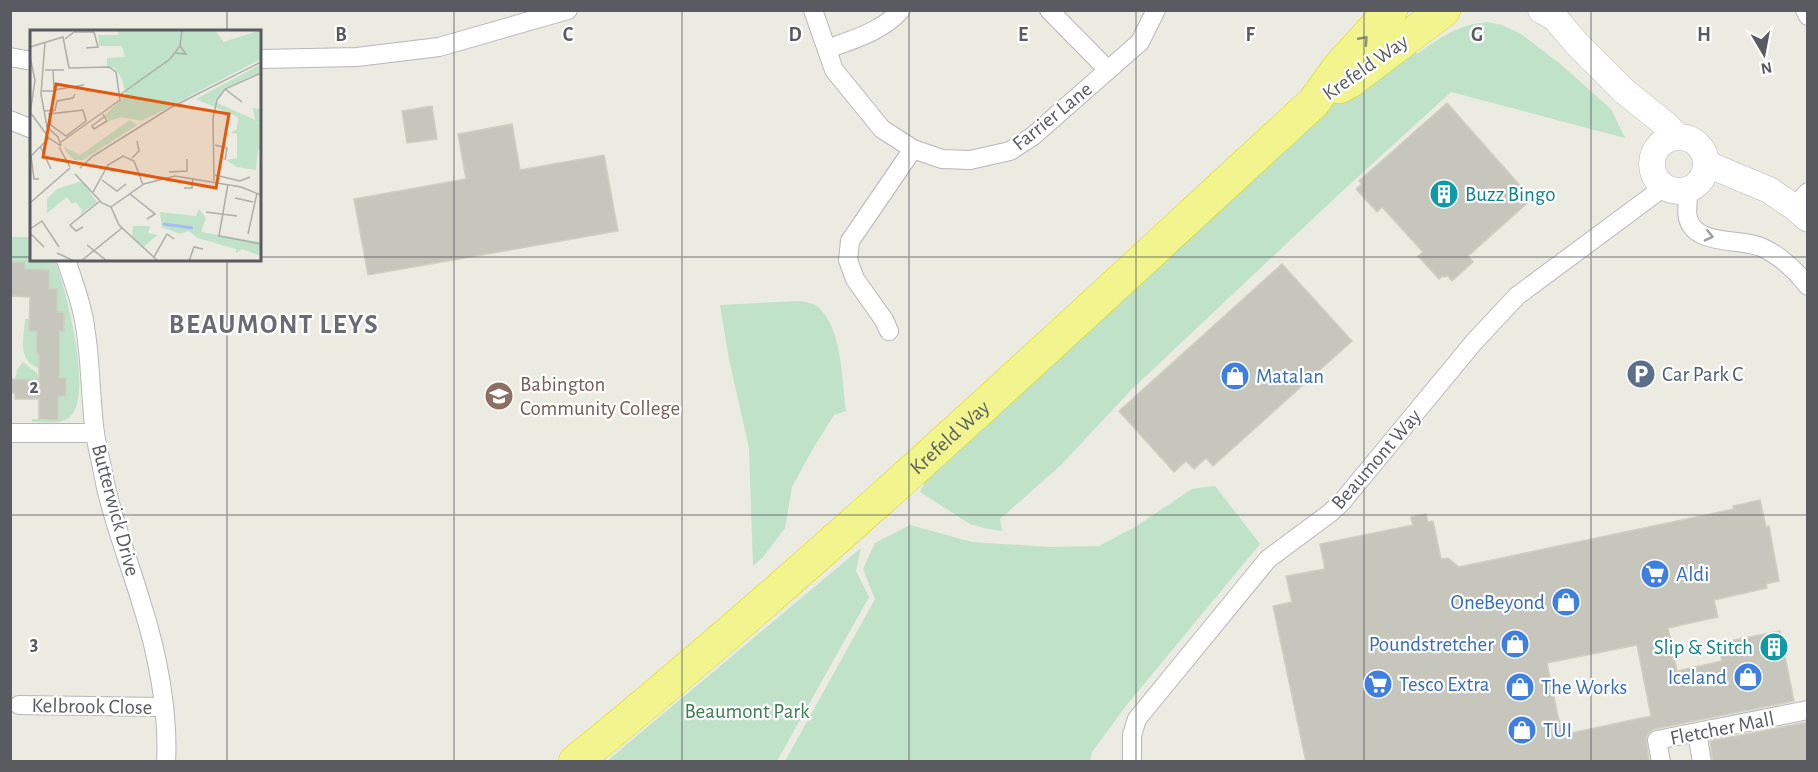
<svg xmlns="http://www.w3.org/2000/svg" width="1818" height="772" viewBox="0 0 1818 772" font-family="'Alegreya Sans',sans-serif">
  <rect width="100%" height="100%" fill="#ebebe1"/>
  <g fill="#bfe2c8">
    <path d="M1488,22l14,3 19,9 38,29 52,46 14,29 -174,-46 -114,104 -206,194 -70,75 -61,54 2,12 -18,-3 -14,-4 -50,-32 4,-8 -5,-8 353,-321 70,-58 69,-51 6,8c25,-17 39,-29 71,-32z"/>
    <path d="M11,237h20l1,23h23c10,28 40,137 14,158 -10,7 -25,4 -37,4v-3l26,1v-24h8v-18h-7l-2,-47 7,-1v-17l-7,-1v-23h-8v-19l-24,-1v-7h-14z"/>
    <path d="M799,301c8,1 16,2 21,8 22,21 22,73 26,102l-12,4 -22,35 -20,37 -7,41 -22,29 -10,9 -4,-118 -20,-89 -9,-54z"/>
    <path d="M25,319h5v12h14l-7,23h2v14c-22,-6 -15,-31 -14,-49z"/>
    <path d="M23,362l14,11 2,7 -24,-1 2,-9z"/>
    <path d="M1215,486l45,58 -135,163 -33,45 -2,9h-305l90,-162 -12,-30 12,-26 35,-18 62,17 77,5 50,-1 36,-19 57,-38z"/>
    <path d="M861,548l-5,23 13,26 -92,164h-170z"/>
  </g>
  <g fill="#c6c6bd" stroke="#cfcfc0" stroke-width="1.5" fill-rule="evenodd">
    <path d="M1447,103l85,96 -64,57 5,6 -21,19 -5,-6 -2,2 -2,-1 -4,3 -21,-23 5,-4 -41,-45 -5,5 -21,-23 6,-5 -3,-3z"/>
    <path d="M432,106l5,33 -30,4 -5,-32z"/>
    <path d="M512,124l8,46 84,-15 14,76 -250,44 -14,-76 112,-20 -8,-45z"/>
    <path d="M10,262h15v7l24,1v19h8v23h7v19h-5v47h7v18h-8v24l-19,-1v-20h-24v-6h-5v-14l29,1v-26h-2v-23h-8l1,-34 -20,-1z"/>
    <path d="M1282,264l70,77 -139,125 -7,-8 -12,11 -8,-8 -12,11 -55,-61z"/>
    <path d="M1760,500l6,27 3,-1 10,55 -13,3 1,4 -53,12 4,17 -50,11 9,43 45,-10 -4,-18 62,-12 14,70 -140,28 -5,3 -3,5 3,25h-343l-33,-156 19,-4 -6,-26 39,-7 -5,-25 93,-19 -2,-8 15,-3 2,8 5,-1 8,38 7,-1 11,9 275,-58 -1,-3zM1637,645l14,71 -89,19 -15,-72z"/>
    <path d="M1808,722v40h-95l-3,-21z"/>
  </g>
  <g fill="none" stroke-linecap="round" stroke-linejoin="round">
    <g stroke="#b6b7bd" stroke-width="20">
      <g id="street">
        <path d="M813,10l21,60 48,59 31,20 29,10 28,1 40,-9 23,-15 107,-94 16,-32"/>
        <path d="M1049,10l59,60"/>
        <path d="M1805,10l3,6"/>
        <path d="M827,49c25,-9 56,-18 74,-39"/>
        <path d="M10,57l22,4"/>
        <path d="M260,59l97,-2 82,-10 129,-37"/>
        <path d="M10,120l22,9"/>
        <path d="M1689,190c-1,9 -3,20 -1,28 7,28 52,20 73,29 19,8 34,23 47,39"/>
        <path d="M1794,207l14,-15"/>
        <path d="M66,260c7,20 14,39 18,60 7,38 6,76 11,114 3,16 7,32 10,49 9,42 25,81 37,122 15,46 27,108 24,157"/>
        <path d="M889,331l-5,-11 -29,-41 -7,-19 2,-19 63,-92"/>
        <path d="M10,433h85"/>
        <path d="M19,705l145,2"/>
        <path d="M1697,733l5,29"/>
        <path d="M1132,762v-27l5,-16 131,-160 62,-46 11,-10 133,-161 43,-46 147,-109"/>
        <path d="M1661,762l-4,-22 151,-30"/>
      </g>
    </g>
    <g stroke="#b7b8bf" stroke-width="27">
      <g id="secondary">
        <path d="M1541,10l14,8 22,26 47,47 41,33 12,12"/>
        <circle cx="1679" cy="164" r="27"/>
        <path d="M1707,164l62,26 25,17 14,12"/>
      </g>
    </g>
    <g stroke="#dcd510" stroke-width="34">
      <g id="highway">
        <path d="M1339,87l11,-6 94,-71"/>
        <path id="s1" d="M575,762c256,-209 496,-437 739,-660l25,-35 52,-57"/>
      </g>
    </g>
    <use href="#street" stroke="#fff" stroke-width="18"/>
    <use href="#secondary" stroke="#fff" stroke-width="26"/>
    <use href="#highway" stroke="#f2f58e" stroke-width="33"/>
  </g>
  <defs><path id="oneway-chevron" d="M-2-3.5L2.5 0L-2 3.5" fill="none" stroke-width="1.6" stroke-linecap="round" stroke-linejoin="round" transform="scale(1.5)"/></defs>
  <use stroke="#8f9171" href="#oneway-chevron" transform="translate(1364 40) rotate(-48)"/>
  <use stroke="#9b9da0" href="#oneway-chevron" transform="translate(1709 236) rotate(13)"/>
  <path fill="none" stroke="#595b61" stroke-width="1.5" stroke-opacity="0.55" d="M227,10v22M454,10v752M682,10v752M909,10v752M1136,10v752M1364,10v752M1591,10v752M10,257h22M260,257h1548M227,260v502M10,515h1798"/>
  <defs>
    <g id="building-disc" transform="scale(1.5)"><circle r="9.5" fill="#0f9aa8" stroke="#fff"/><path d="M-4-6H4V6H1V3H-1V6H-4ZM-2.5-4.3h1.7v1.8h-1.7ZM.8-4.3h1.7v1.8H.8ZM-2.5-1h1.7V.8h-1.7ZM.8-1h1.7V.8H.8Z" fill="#fff"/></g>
    <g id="parking-disc" transform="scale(1.5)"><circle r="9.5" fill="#5c6f8a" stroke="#fff"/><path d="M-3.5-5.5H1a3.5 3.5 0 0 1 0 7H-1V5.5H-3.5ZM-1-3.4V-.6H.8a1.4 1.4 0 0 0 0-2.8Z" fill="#fff"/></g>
    <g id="shop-disc" transform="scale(1.5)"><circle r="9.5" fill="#3f7fe0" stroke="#fff"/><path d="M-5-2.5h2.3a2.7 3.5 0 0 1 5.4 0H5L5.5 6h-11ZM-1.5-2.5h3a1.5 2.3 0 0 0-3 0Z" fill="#fff"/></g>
    <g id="school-disc" transform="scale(1.5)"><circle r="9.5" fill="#8d6e63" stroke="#fff"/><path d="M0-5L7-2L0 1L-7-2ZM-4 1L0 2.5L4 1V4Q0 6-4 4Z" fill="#fff"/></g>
    <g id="supermarket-disc" transform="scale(1.5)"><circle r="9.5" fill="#3f7fe0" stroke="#fff"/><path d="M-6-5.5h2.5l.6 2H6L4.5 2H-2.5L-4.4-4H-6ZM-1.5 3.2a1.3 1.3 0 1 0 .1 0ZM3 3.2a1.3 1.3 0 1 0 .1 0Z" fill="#fff"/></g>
  </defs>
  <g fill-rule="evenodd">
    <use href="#building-disc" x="1444" y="194"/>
    <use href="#parking-disc" x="1641" y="374"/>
    <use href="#shop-disc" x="1235" y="376"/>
    <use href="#school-disc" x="499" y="396"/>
    <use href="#supermarket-disc" x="1655" y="574"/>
    <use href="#shop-disc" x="1566" y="602"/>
    <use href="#shop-disc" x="1515" y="644"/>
    <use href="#building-disc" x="1774" y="647"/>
    <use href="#shop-disc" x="1748" y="677"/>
    <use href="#supermarket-disc" x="1378" y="684"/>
    <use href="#shop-disc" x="1520" y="687"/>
    <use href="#shop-disc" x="1522" y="730"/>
  </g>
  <g text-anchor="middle" stroke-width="4.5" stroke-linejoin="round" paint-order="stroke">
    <g font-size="21" fill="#595b61" stroke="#fff">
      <text transform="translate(1365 67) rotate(-35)" y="7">Krefeld Way</text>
      <text transform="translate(1052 116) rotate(-39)" y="7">Farrier Lane</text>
      <text dy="7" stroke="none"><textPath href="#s1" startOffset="496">Krefeld Way</textPath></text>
      <text transform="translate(1376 459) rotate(-49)" y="7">Beaumont Way</text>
      <text transform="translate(116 510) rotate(75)" y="7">Butterwick Drive</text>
      <text transform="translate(92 706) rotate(1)" y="7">Kelbrook Close</text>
      <text transform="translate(1722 728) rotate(-11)" y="7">Fletcher Mall</text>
    </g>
    <g font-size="21" fill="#0d838f" stroke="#fff" text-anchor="start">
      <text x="1465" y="201">Buzz Bingo</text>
      <text x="1753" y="654" text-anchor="end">Slip &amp; Stitch</text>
    </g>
    <g font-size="21" fill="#4e5e75" stroke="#fff" text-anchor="start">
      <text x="1662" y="381">Car Park C</text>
    </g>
    <g font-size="21" fill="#366cbe" stroke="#fff" text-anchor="start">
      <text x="1256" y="383">Matalan</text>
      <text x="1676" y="581">Aldi</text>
      <text x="1545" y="609" text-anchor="end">OneBeyond</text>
      <text x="1494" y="651" text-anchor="end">Poundstretcher</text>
      <text x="1727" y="684" text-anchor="end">Iceland</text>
      <text x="1399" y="691">Tesco Extra</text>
      <text x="1541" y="694">The Works</text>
      <text x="1543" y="737">TUI</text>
    </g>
    <g font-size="21" fill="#785e54" stroke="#fff" text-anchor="start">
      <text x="520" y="391">Babington<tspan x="520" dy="24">Community College</tspan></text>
    </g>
    <g font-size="21" fill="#3a7f51" stroke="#fff">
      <text x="747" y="718">Beaumont Park</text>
    </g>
    <g font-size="27" font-weight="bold" letter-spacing="1.5" fill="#6b6c73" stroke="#fff">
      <text x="274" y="333">BEAUMONT LEYS</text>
    </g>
  </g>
  <g transform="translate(30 30)">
    <rect width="231" height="231" fill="#ebebe1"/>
    <path d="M89,0h96l9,12 37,-12v29l-119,62 -21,-4 -12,4 -4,-6 21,-20 -4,-16 -7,-11 -8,-2v-8l18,-1 -3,-11h-23l-1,-11h20zM231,34v8l-36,16 -10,14 40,18 -2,-12 8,1v15l-5,-2 5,3v24h-3l-2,21 -19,-3 -11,-7 11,-2v-24l-6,-1 6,-4 1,-12 -42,-18zM100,90l7,5 -54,35h-9l-9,-10 -1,-3 16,8zM52,151l15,21 -17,13 2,-5 -6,-8 -4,2 -5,-7 -20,16v-14l10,-10zM169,179l7,9 -5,14 60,10v14l-19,-7 -6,4v-4l-38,-11 -9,-7 -9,3 -18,-7 -2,-15 36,4zM103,196h17l-2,7 9,2 -13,12 -12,-11z" fill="#bfe2c8"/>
    <path fill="none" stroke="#a4bcf8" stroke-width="3" d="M133,194l30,4"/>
    <path fill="none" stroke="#adadaa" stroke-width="1.5" d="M35,9l9,-7h20l4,15 -12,1M15,12l-4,52 6,33 11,10 3,9M0,17l33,-10 6,31 40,-1 7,5 4,28 -59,42M145,23l11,1 -6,-8M0,27l5,23 -5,34M15,40h19M195,59l17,13M24,60l30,-5M12,61h12l-1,-21M91,64l49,-35 10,-13 2,-16M53,80l3,11 -20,15 -15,-11 -2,-11zM14,81l11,-1 2,-9 16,-3 2,-4M0,82l19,26 12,8M73,84l4,7 -13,8 -2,-3 12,-9M185,115l12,3 -2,12M10,116l11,23M29,117l11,20M102,128l7,-7 -2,-10M50,138l13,-12 77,-48 91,-46M139,142l18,-1v-12M45,144l27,29 9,4 33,-23 31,-8 66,11 20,8M185,145l25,6 10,-4M9,149h-5l-3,-23 18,-18M72,150l15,11 9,-7M184,151l-1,-63 4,-18 8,-11 36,-16M198,154l-9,52 42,8M154,158h8l1,-10M63,162l15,-27 15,-9 11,5 9,24M100,164l25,20 -8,5M205,168l18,4M0,173l40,-35M81,177l8,18 39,36M176,182l31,4M53,197l-7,4 -6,-6 30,-24M0,199l12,-8 17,26M0,203l14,14M218,204l9,-41M57,215l20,16M27,223l17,8M124,227l13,-23 7,5M51,231l41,-33M159,231l5,-14 9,2"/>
    <path fill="#e15910" fill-opacity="0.15" stroke="#e15910" stroke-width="3" d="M26,54l173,30 -13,74 -173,-31z"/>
    <rect width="231" height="231" fill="none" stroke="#595b61" stroke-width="3"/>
  </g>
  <g font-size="20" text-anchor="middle" font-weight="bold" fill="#595b61" stroke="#fff" stroke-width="4.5" stroke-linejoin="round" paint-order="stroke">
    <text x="341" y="41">B</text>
    <text x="568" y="41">C</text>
    <text x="795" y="41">D</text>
    <text x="1023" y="41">E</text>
    <text x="1250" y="41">F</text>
    <text x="1477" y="41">G</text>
    <text x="1704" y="41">H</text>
    <text x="34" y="393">2</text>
    <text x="34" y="650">3</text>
  </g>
  <rect width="1818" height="772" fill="none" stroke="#595b61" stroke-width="24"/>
  <g transform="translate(1764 54) rotate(170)" stroke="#ffffff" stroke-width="4.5" paint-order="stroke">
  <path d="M0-4.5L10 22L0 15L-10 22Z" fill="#595b61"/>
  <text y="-9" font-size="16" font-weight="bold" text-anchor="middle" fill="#595b61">N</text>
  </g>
</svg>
